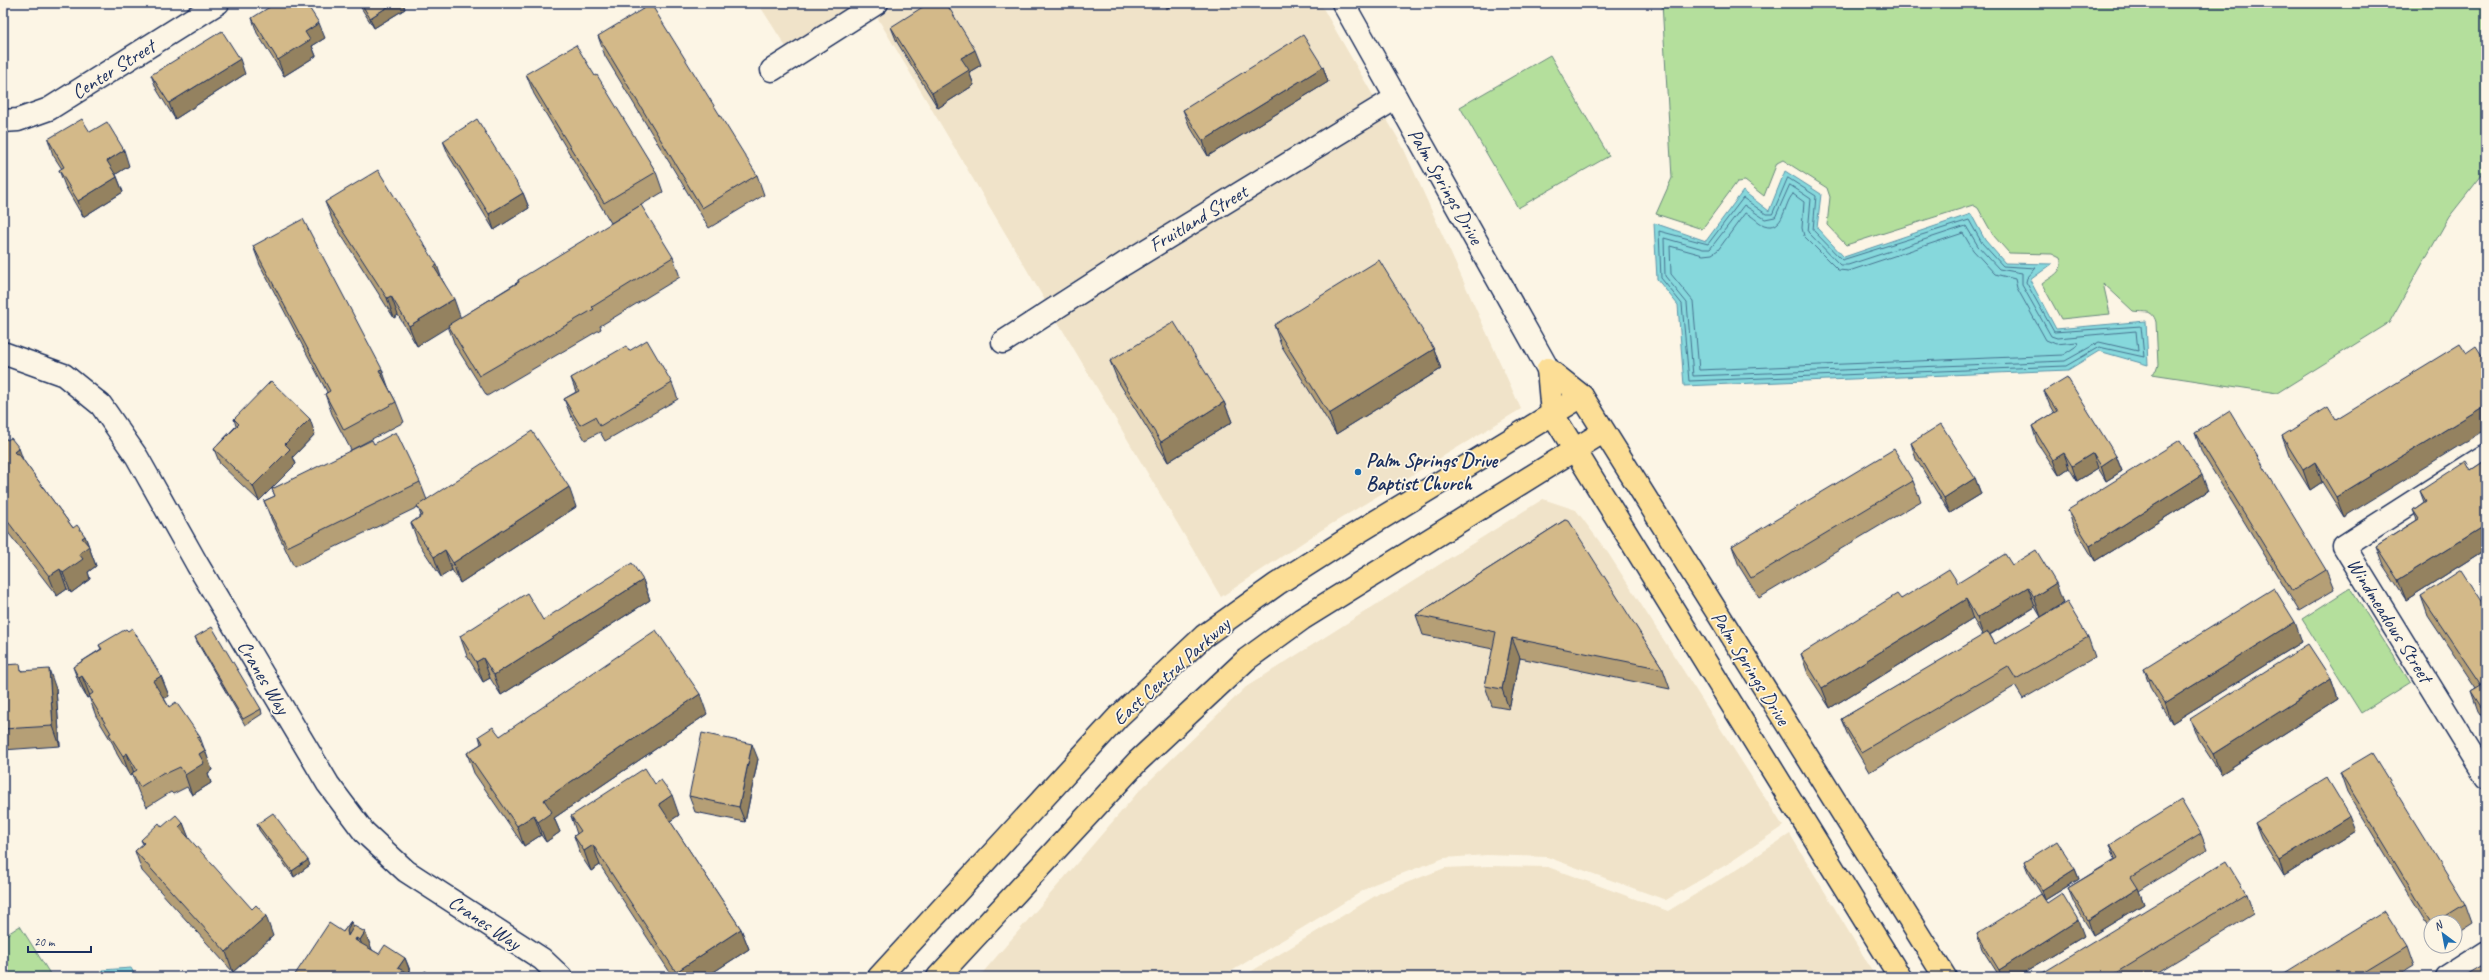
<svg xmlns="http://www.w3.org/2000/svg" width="2489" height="980" viewBox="0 0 2489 980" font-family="Caveat,sans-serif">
  <rect width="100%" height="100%" fill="#fcf5e5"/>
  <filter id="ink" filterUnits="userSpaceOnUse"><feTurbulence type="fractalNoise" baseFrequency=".025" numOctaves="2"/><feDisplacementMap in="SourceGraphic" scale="8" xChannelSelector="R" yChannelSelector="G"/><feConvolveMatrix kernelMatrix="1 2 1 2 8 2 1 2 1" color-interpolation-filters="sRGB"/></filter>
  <g filter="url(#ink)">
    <g fill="#f0e3c9">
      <path d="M758,3h97l-69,44z"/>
      <path d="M900,3h420l54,94 -316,194 13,20 315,-193 16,27 119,264 -201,122 -99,66 -344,-580z"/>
      <path d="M1543,499l33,11 32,43 175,273 -54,37 -63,37 -119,-43 -60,-2 -43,3 -70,26 -152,93h-243l160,-186 107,-104z"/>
      <path d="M1790,834l86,143h-634l138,-84 65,-25 43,-2 60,1 120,44 66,-40z"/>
    </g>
    <g fill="#b4df9c" stroke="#68877d">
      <path d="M1662,3h824v167l-37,47 -60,106 -112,70 -125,-19 4,-3 2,-6 -2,-43c-4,-14 -12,-9 -23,-11l-30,-28 7,31 -49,5 -19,-35c10,-8 23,-12 18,-26l-8,-4 -43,-1 -16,-18 -15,-27 -5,-3 -127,40 -19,-20 3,-28 -3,-9 -44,-28 -6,3 -13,33 -19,-15 -8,1 -35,47 -46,-15 16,-36z"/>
      <path d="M1550,55l59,101 -91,52 -58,-101z"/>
      <path d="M2350,588l60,94 -49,31 -59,-94z"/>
      <path d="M20,926l32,51h-49v-40z"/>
    </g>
    <g fill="#86d8dc" stroke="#5b94aa">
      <path d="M1785,171l36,23 -4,34 27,29 127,-43 14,26 20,23 47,1 -22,16 26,49 90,-8 2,44 -49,-14 -31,19 -384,16 -6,-81 -21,-26 -3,-56 52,18 37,-50 26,20z"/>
      <path d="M131,968l5,9h-33l-1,-7z"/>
    </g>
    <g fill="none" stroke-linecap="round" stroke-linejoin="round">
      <g stroke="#467390" stroke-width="1">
        <path d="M1788,178l28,18 -3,34 29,30 127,-40 13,23 21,23 33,2 -9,10 -1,4 28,50 87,-6 3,31 -45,-10 -33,19 -377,15 -7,-77 -21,-26 -2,-47 49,13 35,-46 23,16h6z"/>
        <path d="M1790,185l21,14 -3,33 32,33h8l118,-39 12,20 21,23 23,4v12l29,51 6,2 79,-7 2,20 -39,-9 -34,19 -372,15 -6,-73 -22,-27 -1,-38 39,11h7l34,-44 21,14 10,-2z"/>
        <path d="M1793,194l11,8 -2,26 2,8 34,34 11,1 114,-38 10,17 22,24 20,5 2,9 29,52 10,4 21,-2 1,3 -15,10 -364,15 -6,-69 -22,-27 -1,-28 33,9 9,-1 6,-4 27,-37c7,2 12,9 19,12 21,7 19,-21 29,-31z"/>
      </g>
      <g stroke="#1b2f5e" stroke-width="25">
        <g id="minor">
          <path d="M1343,3l205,366"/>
          <path d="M772,70l105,-67"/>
          <path d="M3,121l15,-1 31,-11 169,-106"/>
          <path d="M1003,342l121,-78 272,-166"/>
          <path d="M3,353l61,22 37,30 36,52 60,107 131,220 36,48 42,39 136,88 19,18"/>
          <path d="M2486,455l-142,91 142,231"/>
          <path d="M2447,977l39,-25"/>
        </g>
      </g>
      <g stroke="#1b2f5e" stroke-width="25">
        <g id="major">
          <path d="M1548,369l34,27 363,581"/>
          <path d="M1548,369l4,44 348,564"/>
          <path d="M879,977l239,-260 86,-81 73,-52 80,-51 225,-137"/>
          <path d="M938,977l200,-216 109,-102 55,-40 301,-187"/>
        </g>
      </g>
      <use href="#minor" stroke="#fcf5e5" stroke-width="22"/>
      <use href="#major" stroke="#fcde96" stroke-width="22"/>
    </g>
    <g fill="#b59f76" stroke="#1b2f5e">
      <path d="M358,3h45l2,6 -31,19z"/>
      <path d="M252,18l73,20 -13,8 4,10 -32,20 -27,-43z"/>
      <path d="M891,27l90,38 -12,7 5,13 -36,23 -41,-66z"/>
      <path d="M598,36l159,139 7,20 -55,33 -104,-172z"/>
      <path d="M1323,67l5,15 -120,74 -19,-31 -6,-15z"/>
      <path d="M245,74l-70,45 -18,-29 -6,-15z"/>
      <path d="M526,74l69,2 61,96 7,20 -52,31 -77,-129z"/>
      <path d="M90,132l39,34 -13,8 7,18 -40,25 -18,-31 -6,-16 3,-1 -9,-14 -5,-16z"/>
      <path d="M443,141l80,52 6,15 -35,22 -45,-74z"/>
      <path d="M325,202l118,79 17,37 58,-36v-2l155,-23 7,20 -80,49 1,3 -114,67 -32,-51 -7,-19 -31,20 -19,-31 -4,3 -61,-96z"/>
      <path d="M253,246l134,139 9,17 8,20 -53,28 -19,-36 -7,-20 2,-2 -67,-127z"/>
      <path d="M1274,325l160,24 7,20 -105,65 -55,-89z"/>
      <path d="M629,351l43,32 6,16 -73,42 -5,-9 -15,8 -15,-26 -6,-15 12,-7 -5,-14z"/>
      <path d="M2466,353l-122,164 -22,-35 -12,8 -21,-34 -7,-20 54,-16z"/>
      <path d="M1110,361l114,41 8,20 -64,40 -50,-81z"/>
      <path d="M2044,391l72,65 6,15 -16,10 -8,-13 -21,13 -8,-13 -10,7 -22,-33 -5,-16 22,-13 -4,-7z"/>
      <path d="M234,419l81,15 -22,23 3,7 -37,37 -39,-37 -6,-15 22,-23z"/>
      <path d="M2195,433l131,137 8,20 -35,21 -97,-158z"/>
      <path d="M3,435l20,25 50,68 12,8 11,30 -8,6 2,7 -19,14 -4,-4 -10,7 -54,-70z"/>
      <path d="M1911,443l64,35 6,16 -31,19 -34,-54z"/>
      <path d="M374,444l46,38 7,18 149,7 -116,76 -8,-13 -11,7 -23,-35 -7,-19 10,-7 -3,-9 -124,60 -22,-46 -8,-20 11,-5 -3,-7z"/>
      <path d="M2486,460v89l-80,51 -23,-35 -7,-19 41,-26 -4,-10 11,-8 -4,-11 51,-21z"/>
      <path d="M1913,481l8,20 -162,97 -20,-32 -7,-20z"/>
      <path d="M2208,491l-113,70 -22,-36 -5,-15z"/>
      <path d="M1565,520l98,149 7,20 -150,-31 -11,51 -17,-3 -7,-20 8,-37 -70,-14 -7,-20z"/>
      <path d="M2012,565l51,38 -22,14 -6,-10 -45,28 5,9 93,-7 7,20 -72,42 -8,-13 -146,86 -20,-34 -8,-19 142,-83 -10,-17 -143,89 -22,-34 -7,-20 100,-55 57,-16z"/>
      <path d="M643,580l7,20 -149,95 -11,-17 -7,4 -16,-26 -7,-20 83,-16z"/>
      <path d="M2421,596l65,13v114l-8,-12 -7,-20 5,-3 -48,-72z"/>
      <path d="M195,637l66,72 1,5 -17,11 -48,-83z"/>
      <path d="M2302,642l-130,81 -21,-34 -7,-20z"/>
      <path d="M99,645l62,31 8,20 -5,2 5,9 31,30 12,33 -4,3 3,10 -19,12 -5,-8 -14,7 -2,-2 -24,15 -8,-14 -7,-18 -2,1 -13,-22 -4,-10 -17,-28 -7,-19 -2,1 -7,-12 -7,-19 28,-18z"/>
      <path d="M3,665l20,6 33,18 4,57 -57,4z"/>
      <path d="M2331,679l7,20 -117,75 -23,-35 -8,-20z"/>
      <path d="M707,714l-153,104 6,14 -14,10 -5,-7 -17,11 -50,-73 -7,-20 14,-9 -2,-8h21z"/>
      <path d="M758,759l-13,63 -50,-10 -6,-16z"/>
      <path d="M2340,772l125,132 7,20 -17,11v-13h-24v8l-84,-138z"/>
      <path d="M655,784l24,31 -9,6 71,108 8,20 -43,28h-33l-73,-112 -9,6 -10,-15 -7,-20 3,-2 -6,-18z"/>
      <path d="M183,823l6,16 84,97 -40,36 -91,-101 -7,-20 8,-7 -2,-4 21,-13z"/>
      <path d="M2255,823l101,8 -72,45 -23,-38z"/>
      <path d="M257,824l53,41 -16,12 -35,-47z"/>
      <path d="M2201,834l6,15 -68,42 5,13 -51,31 -19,-32 -6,-15 47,-29 -5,-15z"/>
      <path d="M2024,862l51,7 4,10 -34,21 -17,-28z"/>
      <path d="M2246,894l7,20 -103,63h-114z"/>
      <path d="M2047,903l37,33 -67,41h-17l-18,-28 -5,-15z"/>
      <path d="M351,921l3,6 11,5 7,18 7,4 26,4 7,17 3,2h-120l-1,-1 49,-44z"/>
      <path d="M2407,946l7,20 -18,11h-118z"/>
    </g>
    <g fill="#948260" stroke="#1b2f5e">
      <path d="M394,3h9l2,6 -31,19 -4,-10z"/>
      <path d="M1164,3h12l-10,6z"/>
      <path d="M319,23l6,15 -13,8 4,10 -32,20 -6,-16 27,-28z"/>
      <path d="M975,50l6,15 -12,7 5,13 -36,23 -6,-15 29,-35z"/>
      <path d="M240,59l5,15 -70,45 -6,-16z"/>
      <path d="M1323,67l5,15 -120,74 -5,-15z"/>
      <path d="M124,150l5,16 -16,10 -6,-15z"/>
      <path d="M117,177l6,15 -40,25 -5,-16z"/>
      <path d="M523,193l6,15 -35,22 -5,-16z"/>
      <path d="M437,265l7,20 -10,-18z"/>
      <path d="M391,296l7,19 -4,3 -7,-20z"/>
      <path d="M454,299l7,20 -44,27 -8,-20z"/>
      <path d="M1434,349l7,20 -105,65 -7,-20z"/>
      <path d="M382,369l7,20 -10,-19z"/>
      <path d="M1224,402l8,20 -64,40 -7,-20z"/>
      <path d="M2486,405v24l-142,88 -8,-20z"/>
      <path d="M310,419l5,15 -22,23 3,7 -37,37 -6,-15 32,-42z"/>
      <path d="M19,448l7,20 -12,-16z"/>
      <path d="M2064,453l5,15 -10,7 -6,-15z"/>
      <path d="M2093,453l5,15 -21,13 -5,-15z"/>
      <path d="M2116,456l6,15 -16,10 -5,-15z"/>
      <path d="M2315,462l7,20 -12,8 -7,-20z"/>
      <path d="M2202,475l6,16 -113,70 -5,-15z"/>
      <path d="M1975,478l6,16 -31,19 -6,-15z"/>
      <path d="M569,487l7,20 -116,76 -7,-20z"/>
      <path d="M2486,525v24l-80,51 -8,-20z"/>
      <path d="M85,536l11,30 -8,6 2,7 -19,14 -8,-20 19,-35z"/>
      <path d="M445,550l7,20 -11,7 -7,-20z"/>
      <path d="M60,569l7,20 -10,7 -8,-20z"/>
      <path d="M643,580l7,20 -149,95 -7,-20z"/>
      <path d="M2056,583l7,20 -22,14 -7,-20z"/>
      <path d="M2028,587l7,20 -51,31 -7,-20z"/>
      <path d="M1966,599l7,20 -143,89 -8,-20z"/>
      <path d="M2295,622l7,20 -130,81 -7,-20z"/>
      <path d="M1512,638l8,20 -11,51 -7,-20z"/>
      <path d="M483,658l7,20 -7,4 -7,-20z"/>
      <path d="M49,669l7,20 4,57 -7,-20z"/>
      <path d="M82,676l8,20 -3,2 -8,-20z"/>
      <path d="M161,676l8,20 -9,5 -7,-20z"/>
      <path d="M2331,679l7,20 -117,75 -8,-20z"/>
      <path d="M700,694l7,20 -153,104 6,14 -14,10 -8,-20 6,-22z"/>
      <path d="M752,744l6,15 -13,63 -6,-15z"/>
      <path d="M205,750l7,20 -4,3 3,10 -19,12 -7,-20 14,-21z"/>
      <path d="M127,753l7,20 -4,3 -7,-20z"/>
      <path d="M672,795l7,20 -13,9 -7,-20z"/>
      <path d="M534,815l7,20 -17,11 -7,-20z"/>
      <path d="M2350,816l6,15 -72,45 -5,-16z"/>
      <path d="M183,823l8,20 -12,-16z"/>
      <path d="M593,845l7,20 -9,6 -7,-20z"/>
      <path d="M308,860l2,5 -16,12 -2,-6z"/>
      <path d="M2075,869l4,10 -34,21 -3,-10z"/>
      <path d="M2138,888l6,16 -51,31 -5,-15z"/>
      <path d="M266,916l7,20 -40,36 -7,-20z"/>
      <path d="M2078,920l6,16 -67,41h-15l-3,-7z"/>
      <path d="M351,921l7,18 -2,-1 7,20 -9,-7 -7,-20z"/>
      <path d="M741,929l8,20 -43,28h-28l-2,-5z"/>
      <path d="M365,932l8,20 -5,8 -8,-20z"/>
      <path d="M405,958l7,19 -14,-9z"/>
      <path d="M427,972l2,5h-4z"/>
    </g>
    <g fill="#d3b989" stroke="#1b2f5e">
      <path d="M276,3h30l13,20 -14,9 5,8 -32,20 -26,-42z"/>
      <path d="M361,3h33l-24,15z"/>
      <path d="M929,3h17l29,47 -14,8 8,12 -37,23 -41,-66z"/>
      <path d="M651,4l106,171 -55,33 -104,-172z"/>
      <path d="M222,31l18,28 -71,44 -18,-28z"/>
      <path d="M1303,35l20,32 -120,74 -20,-31z"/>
      <path d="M576,45l19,31 2,-1 59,97 -52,31 -78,-129z"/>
      <path d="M82,119l8,13 17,-10 17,28 -17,11 10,16 -39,24 -19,-31 5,-3 -16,-28z"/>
      <path d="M477,119l46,74 -34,21 -46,-73z"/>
      <path d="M378,170l59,95 -3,2 20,32 -45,27 -18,-30 -4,2 -62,-96z"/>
      <path d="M641,205l32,52 -81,50 2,2 -115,67 -31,-51 71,-43 -1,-2z"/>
      <path d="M303,219l79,150 -3,1 17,32 -52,28 -19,-36 5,-3 -77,-145z"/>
      <path d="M1379,260l55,89 -105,65 -55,-89z"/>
      <path d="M1174,322l50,80 -63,40 -51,-81z"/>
      <path d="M647,340l25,43 -72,43 -5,-9 -15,8 -16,-26 15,-8 -8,-13 55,-32 3,5z"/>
      <path d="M2460,344l6,9 10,-7 10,16v43l-150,92 -21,-35 -12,8 -21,-34 46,-29 8,13z"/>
      <path d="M2067,377l49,79 -15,10 -8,-13 -21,13 -8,-13 -11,7 -21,-34 25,-15 -13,-20z"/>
      <path d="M271,381l39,38 -25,25 5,5 -37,37 -39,-37 25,-25 -5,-5z"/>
      <path d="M2230,411l96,159 -34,21 -97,-158z"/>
      <path d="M1941,424l34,54 -31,20 -33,-55z"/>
      <path d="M532,431l37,56 -116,76 -8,-13 -11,7 -23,-34 12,-8 -6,-9z"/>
      <path d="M396,432l24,50 -133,65 -23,-46 11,-5 -3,-7 100,-49 2,4z"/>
      <path d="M3,435l4,5 4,-2 8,10 -5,4 2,2 2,-1 55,75 4,-3 8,11 -3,2 7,8 -10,8 4,5 -20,14 -3,-4 -11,7 -46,-61z"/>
      <path d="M2180,440l22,35 -112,71 -22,-36z"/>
      <path d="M1894,449l19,32 -162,97 -19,-32z"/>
      <path d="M2486,460v65l-88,55 -22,-34 43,-27 -6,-9 13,-9 -6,-10 46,-30 5,9z"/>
      <path d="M1565,520l4,1 94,148 -151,-31 -10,51 -17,-3 11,-54 -80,-17z"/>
      <path d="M2036,550l20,33 -22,14 -6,-10 -51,31 -11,-19 -144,89 -21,-34 96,-60 4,5 48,-30 9,14 47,-29 7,11z"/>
      <path d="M632,563l11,17 -149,95 -11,-17 -7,4 -16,-26 67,-43 16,27z"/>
      <path d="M2461,570l25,39v104h-1l-14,-22 10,-6 -60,-89z"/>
      <path d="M2274,588l21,34 -130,81 -21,-34z"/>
      <path d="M2067,602l21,35 -72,42 -8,-13 -147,86 -20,-33 147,-87 7,12z"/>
      <path d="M212,627l49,82 -18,10 -48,-82z"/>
      <path d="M132,628l29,48 -8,5 16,26 7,-5 24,35 -3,1 8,12 -6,4 5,9 -19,12 -5,-8 -15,7 -1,-2 -24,15 -8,-14 5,-3 -10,-17 -4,3 -14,-22 2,-1 -22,-37 4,-3 -11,-17 -3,2 -6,-11 29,-18 -3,-4 27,-16 2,2z"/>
      <path d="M656,630l44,64 -156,106 8,12 -14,10 -4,-7 -17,11 -50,-73 16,-10 -4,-7 14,-9 7,9z"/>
      <path d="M2308,644l23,35 -118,75 -23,-35z"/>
      <path d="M20,664l1,7 28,-2 4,57 -50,3v-64z"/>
      <path d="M702,733l50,11 -13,63 -50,-11z"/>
      <path d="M2372,753l93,151 -29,18h-5l-91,-150z"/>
      <path d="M645,768l10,16 6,-4 11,15 -13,9 82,125 -65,43 -83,-127 -9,6 -10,-15 7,-5 -10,-15z"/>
      <path d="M2327,778l23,38 -71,44 -24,-37z"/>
      <path d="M2181,800l20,34 -70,43 7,11 -50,32 -20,-32 50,-30 -8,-14z"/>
      <path d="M273,813l35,47 -16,11 -35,-47z"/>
      <path d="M176,815l7,8 -4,4 73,82 4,-4 10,11 -40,36 -91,-101 9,-8 -3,-3 18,-17 3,4z"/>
      <path d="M2057,841l18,28 -33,21 -18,-28z"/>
      <path d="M2226,861l20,33 -136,83h-74z"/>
      <path d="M2062,893l16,27 -79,50 -22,-36 64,-40 6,9z"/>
      <path d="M2385,911l22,35 -51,31h-78z"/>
      <path d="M351,921l-4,10 1,5 6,-10 11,6 -5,8 -4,-2 -1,2 24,14 6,-9 20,13 -7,10 17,9h-119l-2,-1 35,-53 14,9z"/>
      <path d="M2486,963v14h-23z"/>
      <path d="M425,971l2,1 -2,5h-4z"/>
      <path d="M430,974l5,3h-7z"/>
    </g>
  </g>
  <circle fill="#1f6fb2" stroke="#fcf5e5" stroke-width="1.5" cx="1358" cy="472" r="4"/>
  <g text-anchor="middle" stroke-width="3.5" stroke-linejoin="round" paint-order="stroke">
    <g font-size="20" fill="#1b2f5e" stroke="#fcf5e5">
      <text transform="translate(113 69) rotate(-32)" y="7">Center Street</text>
      <text transform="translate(1446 186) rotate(60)" y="7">Palm Springs Drive</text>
      <text transform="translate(1198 218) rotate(-31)" y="7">Fruitland Street</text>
      <text transform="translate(2390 620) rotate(58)" y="7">Windmeadows Street</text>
      <text transform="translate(1751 668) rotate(58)" y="7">Palm Springs Drive</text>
      <text transform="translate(1171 671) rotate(-42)" y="7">East Central Parkway</text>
      <text transform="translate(264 677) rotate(59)" y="7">Cranes Way</text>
      <text transform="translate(485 922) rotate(34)" y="7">Cranes Way</text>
    </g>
    <g font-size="20" font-weight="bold" fill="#1b2f5e" stroke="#fcf5e5" text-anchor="start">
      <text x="1366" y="467">Palm Springs Drive<tspan x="1366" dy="23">Baptist Church</tspan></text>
    </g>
  </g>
  <rect width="2489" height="980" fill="none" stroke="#fcf5e5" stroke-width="16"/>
  <rect x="8" y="8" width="2473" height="964" fill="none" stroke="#1b2f5e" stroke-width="1.5" filter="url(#ink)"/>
  <g transform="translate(2443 934) rotate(328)"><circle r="19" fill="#fcf5e5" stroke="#a2a6af"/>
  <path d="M0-3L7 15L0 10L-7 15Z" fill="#1f6fb2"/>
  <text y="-6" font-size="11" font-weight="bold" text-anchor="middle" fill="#1b2f5e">N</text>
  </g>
  <path d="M28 946v6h63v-6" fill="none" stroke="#1b2f5e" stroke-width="2"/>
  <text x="34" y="946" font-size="12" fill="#1b2f5e" stroke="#fcf5e5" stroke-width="3" paint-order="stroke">20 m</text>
</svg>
